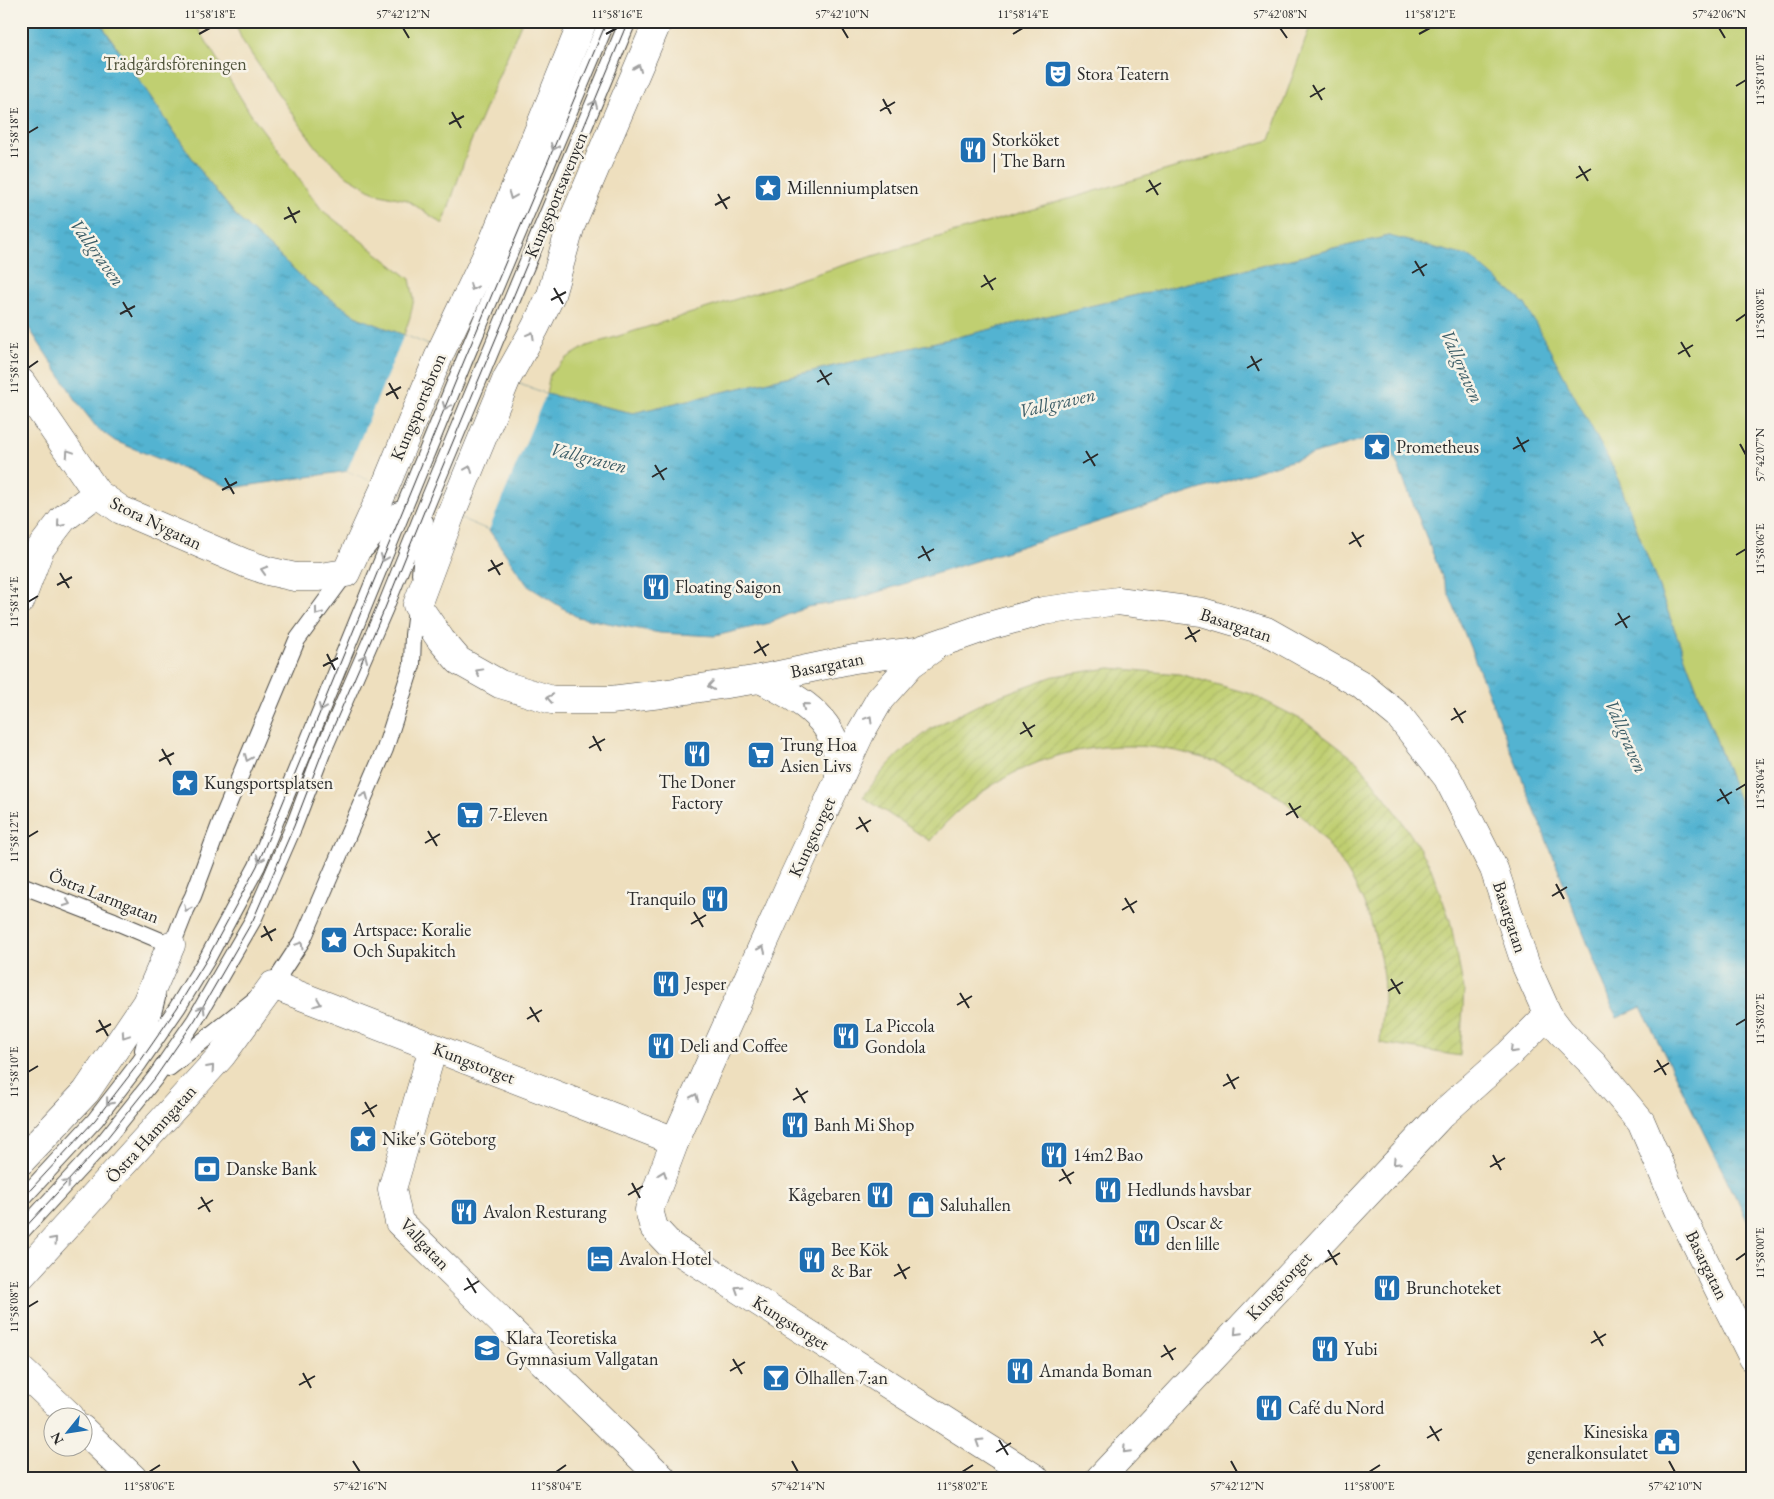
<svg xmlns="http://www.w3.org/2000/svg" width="1774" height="1499" viewBox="0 0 1774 1499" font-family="'EB Garamond',serif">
  <defs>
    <pattern id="garden-furrows" width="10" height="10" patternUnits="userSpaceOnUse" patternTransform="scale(1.25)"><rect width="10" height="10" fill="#c0cf71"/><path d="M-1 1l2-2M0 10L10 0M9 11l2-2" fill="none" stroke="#a5b262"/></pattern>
    <pattern id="water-ripples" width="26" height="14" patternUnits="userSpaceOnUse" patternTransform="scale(1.25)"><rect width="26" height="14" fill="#52b3d1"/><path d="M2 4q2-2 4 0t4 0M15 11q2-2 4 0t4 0" fill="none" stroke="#4492aa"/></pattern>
  </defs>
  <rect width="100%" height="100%" fill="#f7f3e8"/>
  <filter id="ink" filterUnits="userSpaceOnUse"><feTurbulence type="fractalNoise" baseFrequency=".02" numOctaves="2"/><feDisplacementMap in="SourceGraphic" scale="10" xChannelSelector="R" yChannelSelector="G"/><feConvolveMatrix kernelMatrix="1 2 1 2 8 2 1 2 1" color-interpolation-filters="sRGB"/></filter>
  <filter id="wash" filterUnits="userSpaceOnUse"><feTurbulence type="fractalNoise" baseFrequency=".0096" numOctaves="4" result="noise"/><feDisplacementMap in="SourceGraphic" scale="20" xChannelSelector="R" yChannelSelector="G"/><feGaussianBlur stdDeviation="1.12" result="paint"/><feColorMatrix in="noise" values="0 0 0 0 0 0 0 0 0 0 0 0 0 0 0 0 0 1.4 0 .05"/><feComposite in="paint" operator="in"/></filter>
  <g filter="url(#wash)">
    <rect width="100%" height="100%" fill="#eedfbe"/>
    <g fill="#c0cf71" stroke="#767d4e">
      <path d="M99,21h97l2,7 52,85 72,97 88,69 4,20 -4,18 -6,18 -45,-17 -48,-33 -72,-66 -32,-39z"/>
      <path d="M234,21h288l-52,123 -27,80 -36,-24 -31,-7 -29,-17 -30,-28 -43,-60 -32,-48z"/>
      <path d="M1312,21h441v817l-138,-367 -226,-235 -756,177 -87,-19 4,-20 17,-16 20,-12 283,-89 400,-117z"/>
    </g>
    <path fill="url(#garden-furrows)" stroke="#767d4e" d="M1110,668l69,6 72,20 53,27 54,41 38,50 33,51 21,57 14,70 -4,66 -80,-13c1,-16 4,-33 4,-49 0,-30 -11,-73 -24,-99 -65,-134 -228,-191 -359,-115 -27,16 -52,36 -71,61l-67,-44 19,-25 16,-17 34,-27 56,-28 66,-24z"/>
    <path fill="url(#water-ripples)" stroke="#3e6f7e" d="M21,21h78l108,159 32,39 72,66 48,33 45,17 142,59 87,19 756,-177 82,21 54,47 90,167 138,367v394l-112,-225 -24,11 -232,-585 -121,36 -411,131 -46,7 -37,16 -55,13 -55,-3 -83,-16 -49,-31 -39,-56 -141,-59 -117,17 -116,-47 -18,-13 -17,-22 -59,-90z"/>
    <path fill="#eedfbe" d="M404,335l142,59 -57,136 -142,-59z"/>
  </g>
  <g filter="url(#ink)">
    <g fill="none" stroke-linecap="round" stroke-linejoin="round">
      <g stroke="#484641" stroke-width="18">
        <g id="lane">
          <path d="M366,549l32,-39"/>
          <path d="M420,574l5,-53"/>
          <path d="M21,885l93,36 57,24"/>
          <path d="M169,953l17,-43 7,-14 27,-72 77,-184 50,-68"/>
          <path d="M143,1050l14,-52"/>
          <path d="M169,1068l104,-83 30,-46 82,-190 27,-84 1,-30 4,-32"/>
          <path d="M21,1200l74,-80 44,-57 38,-55 30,-49 50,-93 207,-505 143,-340"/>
          <path d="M21,1232l82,-89 52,-65 40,-58 58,-100 41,-94 28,-73 63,-145 42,-104 201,-483"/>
        </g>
      </g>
      <g stroke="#484641" stroke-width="29">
        <g id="street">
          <path d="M658,21l-87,204 -20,70 -16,33 -28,50 -56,136 -34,91 24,35 18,21 41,23 52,16h59l50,-6 99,-15 94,-20 63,-8 72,-25 54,-15 75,-10 84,11 64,19 94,53 39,32 48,61 47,92 32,97 22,49 13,17 32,32 48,58 38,88 74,148"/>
          <path d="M21,382l76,111 24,17 124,53 23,8 27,6h24l27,-4 39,-86 56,-136 52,-109 90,-221"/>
          <path d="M21,600l19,-51 23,-30 34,-26"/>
          <path d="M932,649l-21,15 -31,35 -19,33 -68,146 -118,263 -26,69 5,18 17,18 364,232"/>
          <path d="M760,679c30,15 66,33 76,68 3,10 2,22 3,31"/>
          <path d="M433,1048l-41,141 7,33 263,256"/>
          <path d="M21,1161l65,-69 60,-89 25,-58"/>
          <path d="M21,1276l201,-221 51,-70 402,156"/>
          <path d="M21,1370l49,46"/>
          <path d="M82,1429l51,49"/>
          <path d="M1100,1478l342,-364 67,-60 39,-39"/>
        </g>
      </g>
      <use href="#lane" stroke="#fff" stroke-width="16"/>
      <use href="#street" stroke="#fff" stroke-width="28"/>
      <g stroke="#2b2b2b" stroke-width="1">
        <path d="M21,1200l74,-80 44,-57 38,-55 30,-49 50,-93 207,-505 143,-340"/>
        <path d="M21,1232l82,-89 52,-65 40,-58 58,-100 41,-94 28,-73 63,-145 42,-104 201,-483"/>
      </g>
    </g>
    <defs><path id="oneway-chevron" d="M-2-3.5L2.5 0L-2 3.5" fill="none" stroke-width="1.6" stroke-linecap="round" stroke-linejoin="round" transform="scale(1.25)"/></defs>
    <g stroke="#a0a0a0">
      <use href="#oneway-chevron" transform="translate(638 68) rotate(-67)"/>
      <use href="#oneway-chevron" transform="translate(594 104) rotate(-67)"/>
      <use href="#oneway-chevron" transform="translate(554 147) rotate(113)"/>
      <use href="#oneway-chevron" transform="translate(512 196) rotate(112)"/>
      <use href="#oneway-chevron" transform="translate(473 287) rotate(114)"/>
      <use href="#oneway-chevron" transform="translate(531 335) rotate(-61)"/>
      <use href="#oneway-chevron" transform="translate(446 406) rotate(112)"/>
      <use href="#oneway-chevron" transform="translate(69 453) rotate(-124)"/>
      <use href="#oneway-chevron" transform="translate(469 469) rotate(-67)"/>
      <use href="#oneway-chevron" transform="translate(60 524) rotate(130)"/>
      <use href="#oneway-chevron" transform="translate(384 558) rotate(112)"/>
      <use href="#oneway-chevron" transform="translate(264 570) rotate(-163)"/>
      <use href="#oneway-chevron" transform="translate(318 612) rotate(126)"/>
      <use href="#oneway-chevron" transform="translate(364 658) rotate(-67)"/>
      <use href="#oneway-chevron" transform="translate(479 672) rotate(-151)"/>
      <use href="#oneway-chevron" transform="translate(711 686) rotate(171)"/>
      <use href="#oneway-chevron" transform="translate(550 698) rotate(-169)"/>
      <use href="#oneway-chevron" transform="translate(805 706) rotate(-141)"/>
      <use href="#oneway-chevron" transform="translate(322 708) rotate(112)"/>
      <use href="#oneway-chevron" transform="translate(869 719) rotate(-59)"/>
      <use href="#oneway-chevron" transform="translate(248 758) rotate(113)"/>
      <use href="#oneway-chevron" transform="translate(365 796) rotate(-67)"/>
      <use href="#oneway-chevron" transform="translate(260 859) rotate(113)"/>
      <use href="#oneway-chevron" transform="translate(67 903) rotate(21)"/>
      <use href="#oneway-chevron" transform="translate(187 908) rotate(115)"/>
      <use href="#oneway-chevron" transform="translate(300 945) rotate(-59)"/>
      <use href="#oneway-chevron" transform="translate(762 949) rotate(-66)"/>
      <use href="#oneway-chevron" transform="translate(318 1003) rotate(22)"/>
      <use href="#oneway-chevron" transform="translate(202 1009) rotate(-59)"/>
      <use href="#oneway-chevron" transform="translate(125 1035) rotate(124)"/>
      <use href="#oneway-chevron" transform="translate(1513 1050) rotate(135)"/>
      <use href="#oneway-chevron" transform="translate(211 1068) rotate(-48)"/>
      <use href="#oneway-chevron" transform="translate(695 1097) rotate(-66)"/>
      <use href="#oneway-chevron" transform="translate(109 1102) rotate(128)"/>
      <use href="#oneway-chevron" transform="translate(1396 1162) rotate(134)"/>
      <use href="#oneway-chevron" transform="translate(663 1174) rotate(-70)"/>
      <use href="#oneway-chevron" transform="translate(67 1183) rotate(-48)"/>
      <use href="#oneway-chevron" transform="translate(54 1240) rotate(-48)"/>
      <use href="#oneway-chevron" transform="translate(738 1289) rotate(-148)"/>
      <use href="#oneway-chevron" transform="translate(1237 1332) rotate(133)"/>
      <use href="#oneway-chevron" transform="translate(979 1442) rotate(-148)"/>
      <use href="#oneway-chevron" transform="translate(1126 1450) rotate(133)"/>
    </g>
  </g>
  <path fill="none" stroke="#2b2b2b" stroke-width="2" d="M403,28l6,10M842,28l6,10M1280,28l7,10M1719,28l6,10M199,34l11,-6M606,34l11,-6M1013,34l10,-6M1419,34l11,-6M1313,85l9,15M1736,86l10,-6M1310,97l15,-9M883,99l8,15M880,111l15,-9M452,112l9,16M449,124l15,-8M28,133l10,-6M1579,166l9,15M1576,178l15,-9M1149,180l9,15M1146,192l15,-9M718,194l9,15M715,205l15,-8M288,207l8,16M284,219l16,-8M1415,261l9,15M1412,273l15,-9M984,275l9,15M981,287l15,-9M554,288l9,16M551,300l15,-8M123,302l9,15M120,314l15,-8M1736,321l10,-7M1681,342l9,15M1678,354l15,-9M1251,356l8,15M28,368l10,-7M1247,368l15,-9M820,370l9,15M817,382l15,-9M389,383l9,16M386,395l15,-8M1517,437l8,15M1740,444l6,11M1513,449l16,-9M1086,451l9,15M1083,463l15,-9M655,465l9,15M652,477l15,-9M225,478l9,16M222,490l15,-8M1352,532l9,15M1349,544l15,-9M922,546l8,15M1736,555l10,-6M918,558l16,-9M491,560l9,15M488,571l15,-8M60,573l9,15M57,585l15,-8M28,602l10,-6M1618,613l9,15M1615,625l15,-9M1188,627l8,15M1185,639l15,-9M757,641l9,15M754,653l15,-9M327,654l8,16M323,666l15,-8M1454,708l9,15M1451,720l15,-9M1023,722l9,15M1020,734l15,-9M593,736l8,15M589,748l16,-9M162,749l9,16M159,761l15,-8M1720,789l9,15M1736,790l10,-6M1717,801l15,-9M1289,803l9,15M1286,815l15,-9M859,817l9,15M856,829l15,-9M428,831l9,15M28,837l10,-6M425,843l15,-9M1556,884l8,15M1552,896l15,-9M1125,898l9,15M1122,910l15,-9M694,912l9,15M691,924l15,-9M264,926l8,15M261,937l15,-8M1391,979l9,15M1388,991l15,-9M960,993l9,15M957,1005l15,-9M530,1007l9,15M527,1019l15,-9M99,1020l9,16M1736,1025l10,-6M96,1032l15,-8M1657,1060l9,15M28,1072l10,-6M1654,1072l15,-9M1227,1074l8,15M1223,1086l16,-9M796,1088l9,15M793,1100l15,-9M365,1102l9,15M362,1114l15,-9M1493,1155l8,15M1490,1167l15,-9M1062,1169l9,15M1059,1181l15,-9M632,1183l8,15M628,1195l15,-9M201,1197l9,15M198,1209l15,-9M1328,1250l9,15M1736,1260l10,-7M1325,1262l15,-9M898,1264l8,15M894,1276l16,-9M467,1278l9,15M464,1290l15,-9M28,1307l10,-6M1594,1331l9,15M1591,1343l15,-9M1164,1345l9,15M1161,1357l15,-9M733,1359l9,15M730,1371l15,-9M303,1373l8,15M299,1385l16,-9M1430,1426l9,15M1427,1438l15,-9M999,1440l9,15M996,1452l15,-9M353,1461l7,11M792,1461l6,11M1231,1461l6,11M1669,1461l6,11M149,1472l11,-7M556,1472l10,-7M962,1472l11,-7M1369,1472l11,-7"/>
  <defs>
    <g id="theatre-square" transform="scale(1.4375)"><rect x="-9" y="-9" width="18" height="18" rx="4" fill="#1f6fb2" stroke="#f7f3e8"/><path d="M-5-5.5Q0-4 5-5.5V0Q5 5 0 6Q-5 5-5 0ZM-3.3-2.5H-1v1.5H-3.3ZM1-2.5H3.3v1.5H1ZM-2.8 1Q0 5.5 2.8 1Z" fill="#fff"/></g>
    <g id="restaurant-square" transform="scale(1.4375)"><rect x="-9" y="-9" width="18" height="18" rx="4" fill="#1f6fb2" stroke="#f7f3e8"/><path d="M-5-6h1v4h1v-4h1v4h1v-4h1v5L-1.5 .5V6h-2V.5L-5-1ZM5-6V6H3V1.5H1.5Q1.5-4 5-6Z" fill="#fff"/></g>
    <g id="sight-square" transform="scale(1.4375)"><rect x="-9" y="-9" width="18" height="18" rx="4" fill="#1f6fb2" stroke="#f7f3e8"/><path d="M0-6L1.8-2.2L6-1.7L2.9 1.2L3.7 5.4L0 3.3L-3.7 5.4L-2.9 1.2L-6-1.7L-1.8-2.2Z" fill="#fff"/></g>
    <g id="supermarket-square" transform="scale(1.4375)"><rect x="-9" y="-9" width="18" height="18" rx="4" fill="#1f6fb2" stroke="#f7f3e8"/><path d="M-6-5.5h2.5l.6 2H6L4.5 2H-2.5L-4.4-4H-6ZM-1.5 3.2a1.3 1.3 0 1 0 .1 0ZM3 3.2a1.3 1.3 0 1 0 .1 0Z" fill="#fff"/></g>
    <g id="bank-square" transform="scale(1.4375)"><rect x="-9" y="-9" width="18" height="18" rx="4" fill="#1f6fb2" stroke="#f7f3e8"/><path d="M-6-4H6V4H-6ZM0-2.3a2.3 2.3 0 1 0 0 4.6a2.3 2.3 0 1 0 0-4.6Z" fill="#fff"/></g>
    <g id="shop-square" transform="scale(1.4375)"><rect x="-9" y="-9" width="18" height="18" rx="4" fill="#1f6fb2" stroke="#f7f3e8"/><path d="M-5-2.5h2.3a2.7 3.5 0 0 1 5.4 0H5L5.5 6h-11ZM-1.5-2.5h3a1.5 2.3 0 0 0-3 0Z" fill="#fff"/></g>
    <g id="hotel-square" transform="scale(1.4375)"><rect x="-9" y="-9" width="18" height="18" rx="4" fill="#1f6fb2" stroke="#f7f3e8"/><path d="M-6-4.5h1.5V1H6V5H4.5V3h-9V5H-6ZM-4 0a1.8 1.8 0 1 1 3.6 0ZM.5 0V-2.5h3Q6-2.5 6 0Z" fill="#fff"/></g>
    <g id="school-square" transform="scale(1.4375)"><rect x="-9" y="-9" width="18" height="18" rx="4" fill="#1f6fb2" stroke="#f7f3e8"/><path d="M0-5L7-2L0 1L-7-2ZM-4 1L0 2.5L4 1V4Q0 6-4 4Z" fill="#fff"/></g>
    <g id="bar-square" transform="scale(1.4375)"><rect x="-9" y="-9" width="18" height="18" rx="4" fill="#1f6fb2" stroke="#f7f3e8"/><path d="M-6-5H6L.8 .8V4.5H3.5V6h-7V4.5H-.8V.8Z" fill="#fff"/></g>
    <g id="civic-square" transform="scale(1.4375)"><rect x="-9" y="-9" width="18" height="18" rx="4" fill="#1f6fb2" stroke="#f7f3e8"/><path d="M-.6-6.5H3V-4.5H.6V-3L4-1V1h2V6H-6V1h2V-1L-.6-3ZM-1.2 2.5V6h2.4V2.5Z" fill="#fff"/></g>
  </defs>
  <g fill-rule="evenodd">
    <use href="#theatre-square" x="1058" y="74"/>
    <use href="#restaurant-square" x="973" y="150"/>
    <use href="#sight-square" x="768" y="188"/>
    <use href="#sight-square" x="1377" y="447"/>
    <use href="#restaurant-square" x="656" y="587"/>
    <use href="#restaurant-square" x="697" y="754"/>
    <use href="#supermarket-square" x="761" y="755"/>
    <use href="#sight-square" x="185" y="783"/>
    <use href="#supermarket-square" x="470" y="815"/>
    <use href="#restaurant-square" x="715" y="899"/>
    <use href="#sight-square" x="334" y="940"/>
    <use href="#restaurant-square" x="666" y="984"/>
    <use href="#restaurant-square" x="846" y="1036"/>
    <use href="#restaurant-square" x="661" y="1046"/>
    <use href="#restaurant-square" x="795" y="1125"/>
    <use href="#sight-square" x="363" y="1139"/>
    <use href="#restaurant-square" x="1054" y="1155"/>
    <use href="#bank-square" x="207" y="1169"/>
    <use href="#restaurant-square" x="1108" y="1190"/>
    <use href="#restaurant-square" x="880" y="1195"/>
    <use href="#shop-square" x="921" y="1205"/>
    <use href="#restaurant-square" x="464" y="1212"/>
    <use href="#restaurant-square" x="1147" y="1233"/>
    <use href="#hotel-square" x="600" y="1259"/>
    <use href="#restaurant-square" x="812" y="1260"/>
    <use href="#restaurant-square" x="1387" y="1288"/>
    <use href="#school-square" x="487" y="1348"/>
    <use href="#restaurant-square" x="1325" y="1349"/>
    <use href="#restaurant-square" x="1020" y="1371"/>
    <use href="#bar-square" x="776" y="1378"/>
    <use href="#restaurant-square" x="1269" y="1408"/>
    <use href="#civic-square" x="1667" y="1442"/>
  </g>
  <g text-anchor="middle" stroke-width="5" stroke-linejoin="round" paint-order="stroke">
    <g font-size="18" fill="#50543c" stroke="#f7f3e8">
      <text x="175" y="70">Trädgårdsföreningen</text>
    </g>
    <g font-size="18" fill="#2b2b2b" stroke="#f7f3e8" text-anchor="start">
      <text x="1077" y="80">Stora Teatern</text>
      <text x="992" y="146">Storköket<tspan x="992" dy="21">| The Barn</tspan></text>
      <text x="787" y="194">Millenniumplatsen</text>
      <text x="1396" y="453">Prometheus</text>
      <text x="675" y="593">Floating Saigon</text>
      <text x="780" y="751">Trung Hoa<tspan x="780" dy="21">Asien Livs</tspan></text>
      <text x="697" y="788" text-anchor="middle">The Doner<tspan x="697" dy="21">Factory</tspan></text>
      <text x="204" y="789">Kungsportsplatsen</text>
      <text x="489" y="821">7-Eleven</text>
      <text x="696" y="905" text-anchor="end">Tranquilo</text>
      <text x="353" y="936">Artspace: Koralie<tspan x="353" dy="21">Och Supakitch</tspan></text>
      <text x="685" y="990">Jesper</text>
      <text x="865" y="1032">La Piccola<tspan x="865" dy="21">Gondola</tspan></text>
      <text x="680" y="1052">Deli and Coffee</text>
      <text x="814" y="1131">Banh Mi Shop</text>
      <text x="382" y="1145">Nike's Göteborg</text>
      <text x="1073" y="1161">14m2 Bao</text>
      <text x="226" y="1175">Danske Bank</text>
      <text x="1127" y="1196">Hedlunds havsbar</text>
      <text x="861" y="1201" text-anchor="end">Kågebaren</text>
      <text x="940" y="1211">Saluhallen</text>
      <text x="483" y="1218">Avalon Resturang</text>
      <text x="1166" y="1229">Oscar &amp;<tspan x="1166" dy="21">den lille</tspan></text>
      <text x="831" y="1256">Bee Kök<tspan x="831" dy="21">&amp; Bar</tspan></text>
      <text x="619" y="1265">Avalon Hotel</text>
      <text x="1406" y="1294">Brunchoteket</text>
      <text x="506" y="1344">Klara Teoretiska<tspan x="506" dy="21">Gymnasium Vallgatan</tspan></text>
      <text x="1344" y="1355">Yubi</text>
      <text x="1039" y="1377">Amanda Boman</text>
      <text x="795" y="1384">Ölhallen 7:an</text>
      <text x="1288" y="1414">Café du Nord</text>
      <text x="1648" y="1438" text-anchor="end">Kinesiska<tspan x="1648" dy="21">generalkonsulatet</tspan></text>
    </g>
    <g font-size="18" fill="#2b2b2b" stroke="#f7f3e8">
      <text transform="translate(556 195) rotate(-67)" y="6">Kungsportsavenyen</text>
      <text transform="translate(418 407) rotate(-67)" y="6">Kungsportsbron</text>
      <text transform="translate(156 523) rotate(26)" y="6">Stora Nygatan</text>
      <text transform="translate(1236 625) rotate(18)" y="6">Basargatan</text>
      <text transform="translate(827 665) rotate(-11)" y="6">Basargatan</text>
      <text transform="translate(812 837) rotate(-65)" y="6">Kungstorget</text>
      <text transform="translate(104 896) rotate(22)" y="6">Östra Larmgatan</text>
      <text transform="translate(1510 917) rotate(72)" y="6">Basargatan</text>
      <text transform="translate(474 1063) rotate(21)" y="6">Kungstorget</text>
      <text transform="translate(151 1134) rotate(-48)" y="6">Östra Hamngatan</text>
      <text transform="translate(425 1244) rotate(47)" y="6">Vallgatan</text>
      <text transform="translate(1707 1265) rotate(64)" y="6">Basargatan</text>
      <text transform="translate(1279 1286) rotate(-47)" y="6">Kungstorget</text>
      <text transform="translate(791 1323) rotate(32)" y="6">Kungstorget</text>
    </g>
    <g font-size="19" font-style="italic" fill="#395b65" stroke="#f7f3e8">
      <text transform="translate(98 252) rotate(54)" y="7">Vallgraven</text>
      <text transform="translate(1463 366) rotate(66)" y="7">Vallgraven</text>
      <text transform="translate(1057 402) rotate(-13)" y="7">Vallgraven</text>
      <text transform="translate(589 457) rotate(14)" y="7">Vallgraven</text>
      <text transform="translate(1627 736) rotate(66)" y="7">Vallgraven</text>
    </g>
  </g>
  <rect width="1774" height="1499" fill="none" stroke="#f7f3e8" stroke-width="55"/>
  <g transform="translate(68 1432) rotate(240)"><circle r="24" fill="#f7f3e8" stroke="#a5a39c"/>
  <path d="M0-4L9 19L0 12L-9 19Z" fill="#1f6fb2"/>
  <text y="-8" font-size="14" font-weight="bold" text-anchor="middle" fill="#2b2b2b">N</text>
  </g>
  <rect x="28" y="28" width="1718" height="1444" fill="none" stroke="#2b2b2b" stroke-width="2"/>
  <g font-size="12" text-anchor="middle" fill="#2b2b2b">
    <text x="210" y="18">11°58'18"E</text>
    <text x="403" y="18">57°42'12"N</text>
    <text x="617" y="18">11°58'16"E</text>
    <text x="842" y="18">57°42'10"N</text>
    <text x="1023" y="18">11°58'14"E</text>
    <text x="1280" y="18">57°42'08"N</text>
    <text x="1430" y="18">11°58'12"E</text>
    <text x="1719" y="18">57°42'06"N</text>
    <text transform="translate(1760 80) rotate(-90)" y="4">11°58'10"E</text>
    <text transform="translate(14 133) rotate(-90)" y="4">11°58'18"E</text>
    <text transform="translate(1760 314) rotate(-90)" y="4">11°58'08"E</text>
    <text transform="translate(14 368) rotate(-90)" y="4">11°58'16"E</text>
    <text transform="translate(1760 455) rotate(-90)" y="4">57°42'07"N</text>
    <text transform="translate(1760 549) rotate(-90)" y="4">11°58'06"E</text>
    <text transform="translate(14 602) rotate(-90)" y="4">11°58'14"E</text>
    <text transform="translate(1760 784) rotate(-90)" y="4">11°58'04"E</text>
    <text transform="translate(14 837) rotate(-90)" y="4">11°58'12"E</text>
    <text transform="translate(1760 1019) rotate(-90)" y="4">11°58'02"E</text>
    <text transform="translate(14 1072) rotate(-90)" y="4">11°58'10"E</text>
    <text transform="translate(1760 1253) rotate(-90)" y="4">11°58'00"E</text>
    <text transform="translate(14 1307) rotate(-90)" y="4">11°58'08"E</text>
    <text x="149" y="1490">11°58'06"E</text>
    <text x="360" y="1490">57°42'16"N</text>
    <text x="556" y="1490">11°58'04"E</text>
    <text x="798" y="1490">57°42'14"N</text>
    <text x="962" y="1490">11°58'02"E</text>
    <text x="1237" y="1490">57°42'12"N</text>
    <text x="1369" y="1490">11°58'00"E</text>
    <text x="1675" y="1490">57°42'10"N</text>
  </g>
</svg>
